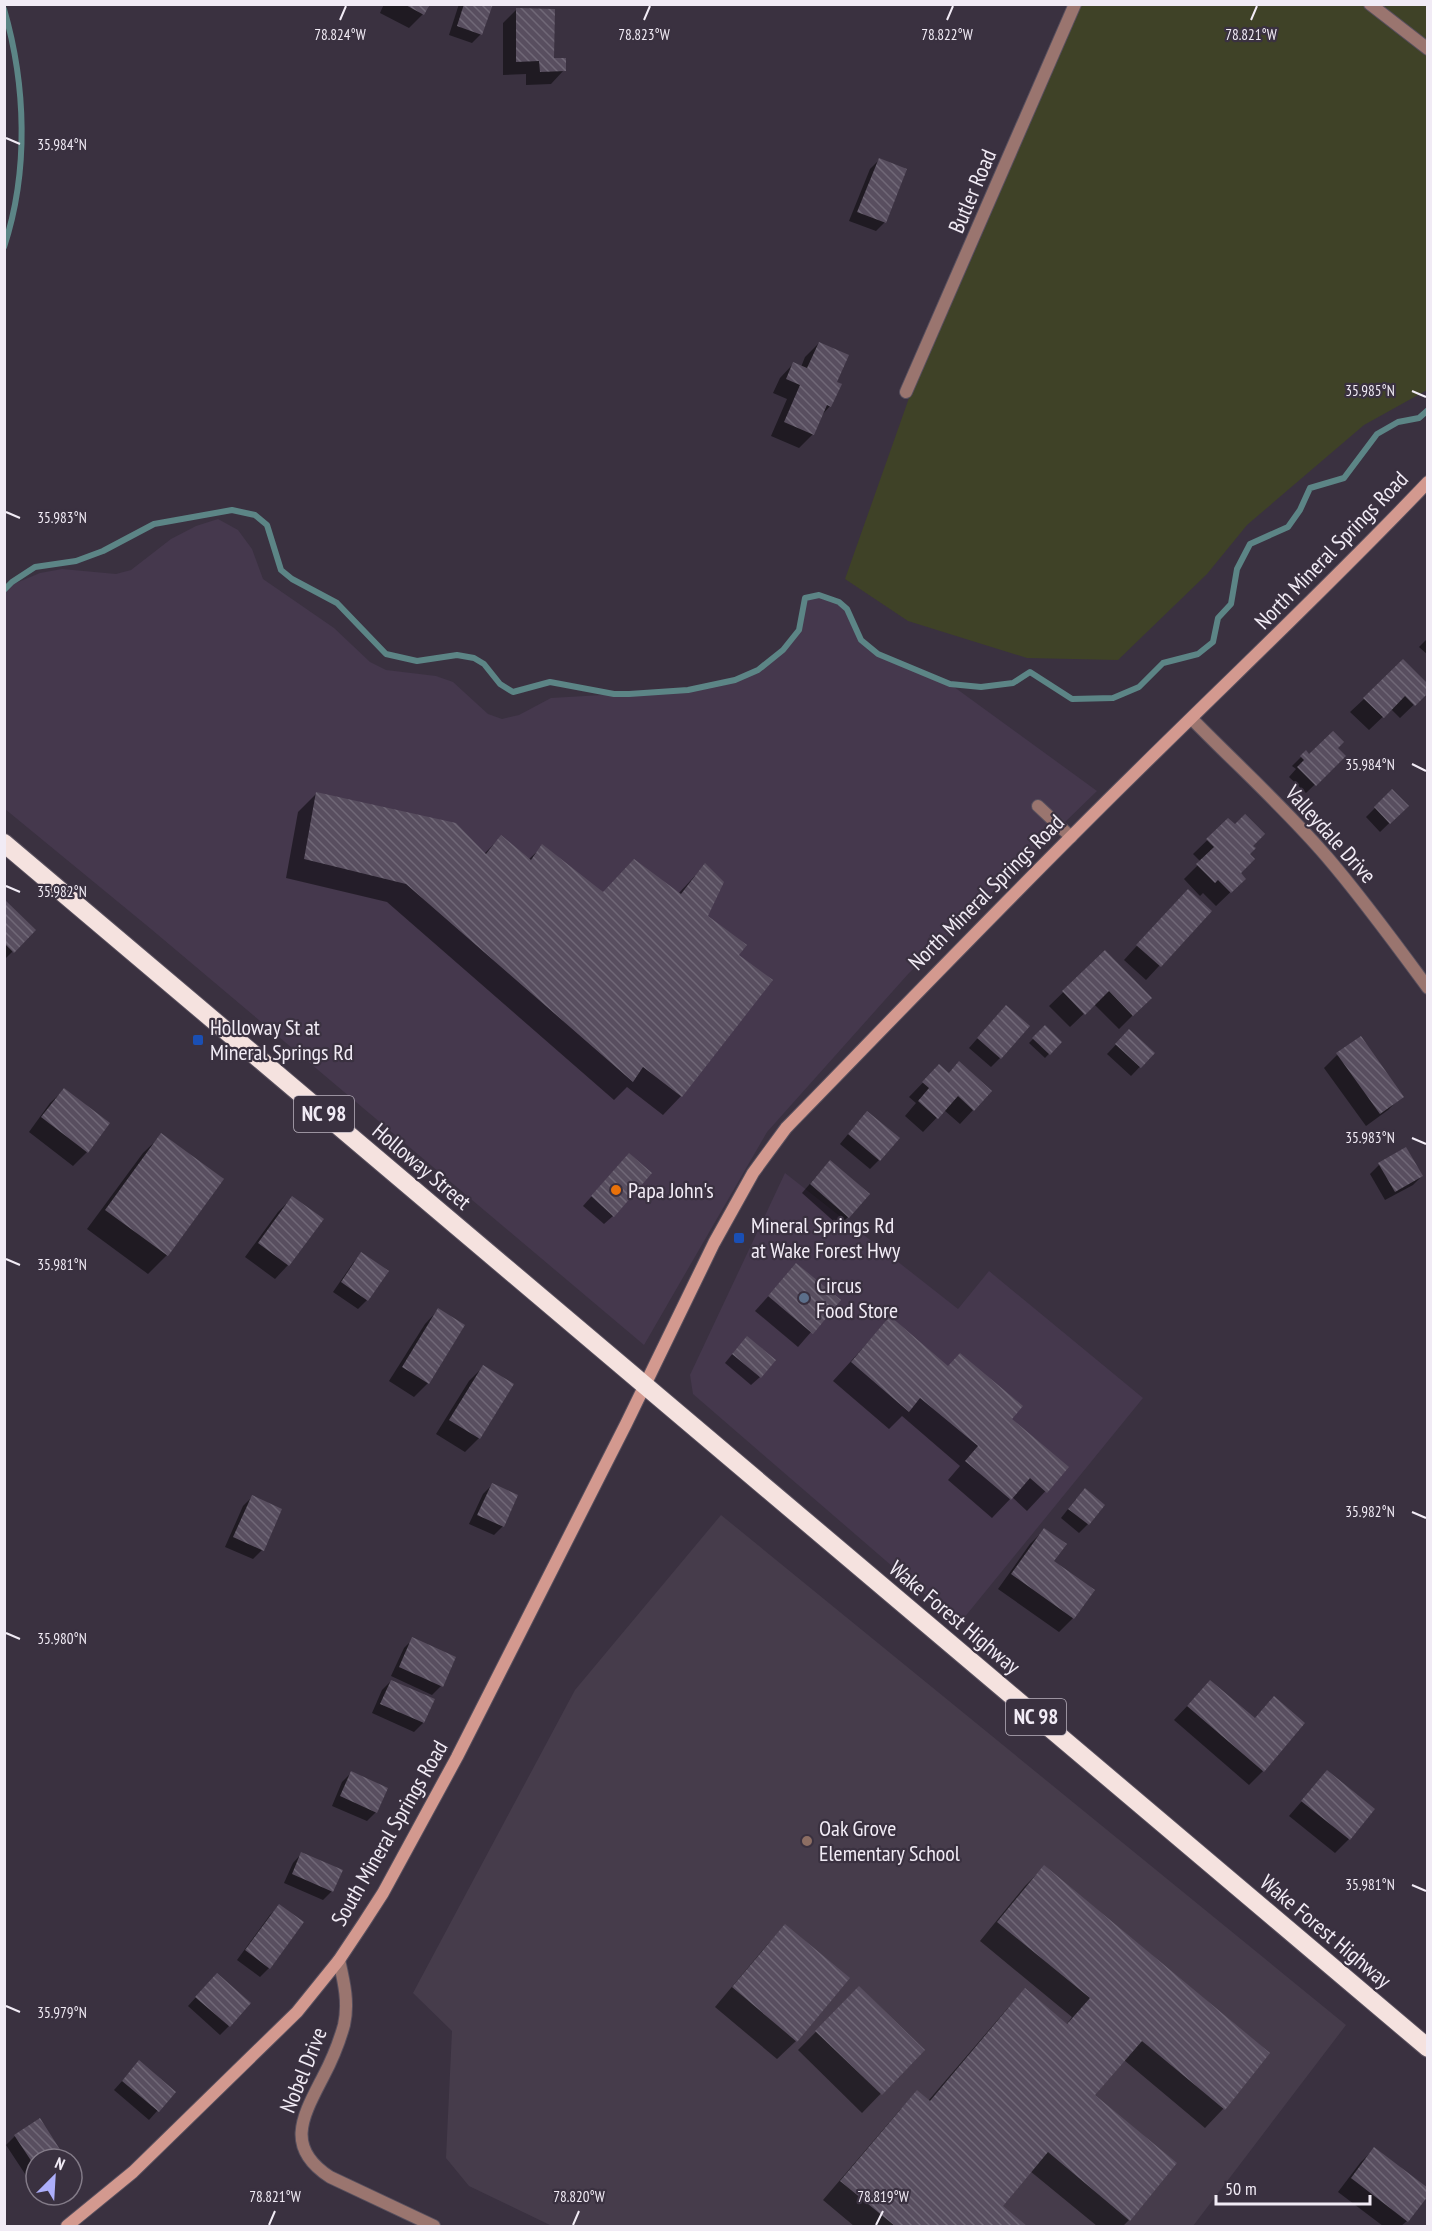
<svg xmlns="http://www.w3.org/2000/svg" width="1432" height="2231" viewBox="0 0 1432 2231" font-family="'PT Sans Narrow',sans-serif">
  <defs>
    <pattern id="building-back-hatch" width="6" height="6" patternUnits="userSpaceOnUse" patternTransform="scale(1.5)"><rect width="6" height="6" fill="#584e5f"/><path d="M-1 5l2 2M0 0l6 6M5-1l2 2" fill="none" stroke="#706877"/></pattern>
  </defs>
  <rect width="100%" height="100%" fill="#3a3140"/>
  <g fill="#45384d">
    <path d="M218,519l20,11 14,19 11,30 71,49 36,34 16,8 50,6 17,6 35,32 14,5 17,-4 32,-17 137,-8 47,-10 23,-10 26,-20 15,-20 6,-32 14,-3 20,7 8,7 14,31 17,14 72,30 147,107 -188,182 -142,159 -123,213 -493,-416 -146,-120 -1,-221 36,-15 22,-4 54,5 15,-4 40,-31 25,-13z"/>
    <path d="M785,1173l173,136 31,-38 154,127 -184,226 -266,-230 -3,-19z"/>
  </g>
  <path fill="#463c4b" d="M721,1515l625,510 -153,201h-641l-83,-40 -23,-28 6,-127 -39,-38 162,-303z"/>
  <path fill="#3f4227" d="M1080,5h347v385l-63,35 -117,100 -40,49 -89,86 -91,-2 -119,-37 -63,-42 64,-181 66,-147z"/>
  <g fill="#0007">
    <path d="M384,4h44l-5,10 -14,14 -29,-15z"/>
    <path d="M459,4h32l-10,30 -9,9 -23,-8z"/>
    <path d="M517,9l35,50 12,11 -13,14 -25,1v-11l-23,1v-52z"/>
    <path d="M879,160l6,62 -9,9 -27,-10 21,-52z"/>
    <path d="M819,343l16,40 -5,23 -8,9 -9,19 -14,14 -28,-12 16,-37 -14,-6 7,-15 13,-14 8,3 4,-10z"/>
    <path d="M1428,638v17l-9,-8z"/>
    <path d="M1428,691l-28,27 -9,-9 -22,21 -19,-18 14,-13z"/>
    <path d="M1336,748l8,8 -38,37 -17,-16 7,-8 -4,-3 14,-14 3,4z"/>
    <path d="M1392,791l15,15 -27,26 -14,-15z"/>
    <path d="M317,793l167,61 17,-17 27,23 15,-14 59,47 76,1 27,-29 1,51 31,40 -56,140 -18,19 -36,-28 -13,13 -227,-198 -101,-24 12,-66z"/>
    <path d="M1228,820l24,26 -13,27 5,6 -28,27 -13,-13 -3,3 -16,-17 17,-17 -8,-8z"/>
    <path d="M4,901l30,29 -30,30z"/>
    <path d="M1174,905l36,6 -64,69 -22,-20z"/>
    <path d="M1105,952l45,46 -31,31 -25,-25 -24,23 -21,-21z"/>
    <path d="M997,1016l3,42 -9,9 -22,-19z"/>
    <path d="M1045,1027l15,15 -15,16 -16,-15z"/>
    <path d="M1129,1031l24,22 -22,23 -24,-22z"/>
    <path d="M1337,1055l65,41 -14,14 -22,16 -42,-58z"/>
    <path d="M939,1066l34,44 -13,14 -16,-14 -21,22 -18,-16 11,-13 -7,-6z"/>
    <path d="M64,1090l23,62 -14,14 -44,-34 21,-29z"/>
    <path d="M858,1122l21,38 -9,9 -30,-25z"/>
    <path d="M162,1135l60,44 -55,76 -19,19 -61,-45 56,-76z"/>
    <path d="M1406,1149l16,27 -9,9 -28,15 -15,-26 9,-9z"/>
    <path d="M620,1164l-7,52 -9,8 -21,-18z"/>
    <path d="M821,1171l27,46 -9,9 -37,-33z"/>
    <path d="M292,1198l-4,67 -13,14 -30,-22 33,-45z"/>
    <path d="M362,1254l5,46 -9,9 -25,-17 20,-29z"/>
    <path d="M796,1265l42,36 -40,46 -43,-36z"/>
    <path d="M438,1310l-10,73 -14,14 -25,-16 36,-57z"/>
    <path d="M890,1318l177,150 -40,43 -15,-14 -20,21 -44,-38 12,-14 -58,-50 -13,13 -56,-48z"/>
    <path d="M738,1347l22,30 -9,8 -26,-22z"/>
    <path d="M483,1367l-4,71 -14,14 -29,-18 33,-53z"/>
    <path d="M492,1485l11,41 -9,9 -25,-11 14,-30z"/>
    <path d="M252,1497l10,53 -9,9 -28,-12 18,-41z"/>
    <path d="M1076,1499l12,25 -9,9 -18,-15z"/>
    <path d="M1044,1530l8,32 41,29 -20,27 -14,14 -61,-43 32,-45z"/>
    <path d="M413,1639l28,47 -9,9 -41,-19 13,-28z"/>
    <path d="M391,1681l42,19 -10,23 -9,9 -42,-19 10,-23z"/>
    <path d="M1210,1682l53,89 -14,14 -75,-65z"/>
    <path d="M1327,1772l22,67 -14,14 -46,-37z"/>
    <path d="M351,1773l25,39 -9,9 -35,-15 10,-24z"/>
    <path d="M302,1853l30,38 -9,9 -39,-17 9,-20z"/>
    <path d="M1044,1867l224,186 -45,56 -18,19 -81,-68 -31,35 36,125 -6,6h-26l-67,-55 -29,35 24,20h-171l-31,-26 76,-89 19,-19 10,9 79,-92 18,-19 41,35 6,-8 -92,-76 45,-55z"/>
    <path d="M279,1906l-10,62 -9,9 -23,-17 33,-45z"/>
    <path d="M785,1926l11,115 -19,18 -62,-52 52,-62z"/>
    <path d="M208,1984l21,42 -9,9 -32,-29z"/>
    <path d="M859,1988l64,62 -61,63 -64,-63z"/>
    <path d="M131,2071l43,21 -25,28 -35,-30z"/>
    <path d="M15,2136l49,23h-28v25l-3,2 -27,-41z"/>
    <path d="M1374,2149l33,72 -6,5h-18l-45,-34 22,-29z"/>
  </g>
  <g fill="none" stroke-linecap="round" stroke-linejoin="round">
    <g stroke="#5c8586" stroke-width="6">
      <path d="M4,9c22,76 25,162 0,238"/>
      <path d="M4,590l8,-8 23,-15 41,-6 27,-10 51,-27 78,-14 23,5 12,10 14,45 11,9 45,24 49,51 31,7 40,-6 17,3 10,6 16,20 13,8 37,-10 64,12h15l59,-4 47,-10 23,-10 25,-20 16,-20 6,-32 14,-3 20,7 8,7 14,31 17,14 72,30 31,3 32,-4 17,-11 42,27 41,-1 26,-11 24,-24 35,-9 15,-12 5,-24 13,-14 6,-35 13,-25 38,-17 12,-17 10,-22 34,-10 33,-44 21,-12 21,-4 9,-8"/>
    </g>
  </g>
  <g fill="url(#building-back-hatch)">
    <path d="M404,4h26l-6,11z"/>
    <path d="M464,4h29l-11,31 -25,-9z"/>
    <path d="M516,8l39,1 -1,49h12v13l-26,1 -1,-11 -23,1z"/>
    <path d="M879,158l28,11 -21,54 -29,-11z"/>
    <path d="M819,342l30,13 -12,27 5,2 -11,23 -4,-2 -13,30 -30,-13 16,-37 -14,-6 7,-17 14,6z"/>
    <path d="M1403,659l25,25v9l-13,13 -10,-10 -21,22 -21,-20z"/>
    <path d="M1333,731l11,11 -6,6 8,8 -30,30 -19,-19 7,-7 -4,-4 6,-6 3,4z"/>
    <path d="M1392,789l17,17 -19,18 -16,-17z"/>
    <path d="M316,792l140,31 30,31 15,-19 30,25 11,-16 61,48 31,-33 47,35 24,-31 19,19 -16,34 39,29 -8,10 34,25 -91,117 -39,-30 -10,15 -227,-198 -102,-25z"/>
    <path d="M1245,814l20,20 -12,12 3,2 -6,6 5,5 -14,14 5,6 -15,14 -13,-13 -3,3 -19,-19 18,-17 -8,-8 22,-21 7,6z"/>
    <path d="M1188,889l24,22 -51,56 -25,-22z"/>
    <path d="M4,899l32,31 -22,23 -10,-10z"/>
    <path d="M1105,950l47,48 -19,18 -24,-25 -24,24 -23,-24z"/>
    <path d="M1006,1005l24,21 -29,33 -24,-21z"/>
    <path d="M1045,1025l17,17 -12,13 -18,-17z"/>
    <path d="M1129,1029l26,24 -14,15 -26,-24z"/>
    <path d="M1361,1036l43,61 -24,17 -44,-61z"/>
    <path d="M959,1061l33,30 -18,20 -16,-15 -20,23 -20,-18 11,-13 -7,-6 17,-18 10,9z"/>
    <path d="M64,1088l46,35 -22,30 -47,-36z"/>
    <path d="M867,1111l33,27 -20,23 -32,-27z"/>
    <path d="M161,1133l63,46 -56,77 -63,-46z"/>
    <path d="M1406,1147l17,29 -28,16 -17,-29z"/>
    <path d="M629,1153l23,20 -38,44 -23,-21z"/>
    <path d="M830,1160l40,34 -21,24 -39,-34z"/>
    <path d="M292,1196l32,23 -35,47 -31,-23z"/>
    <path d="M361,1252l28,19 -21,30 -27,-19z"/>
    <path d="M796,1263l45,37 -28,34 -45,-38z"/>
    <path d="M438,1308l27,17 -36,59 -27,-17z"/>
    <path d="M890,1316l58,50 12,-13 63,53 -11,13 57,48 -22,26 -17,-15 -19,22 -46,-39 13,-15 -58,-48 -11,14 -58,-50z"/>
    <path d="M747,1336l29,24 -15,18 -29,-24z"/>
    <path d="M483,1365l31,19 -34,55 -31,-19z"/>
    <path d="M492,1483l26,12 -14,32 -27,-12z"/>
    <path d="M1085,1488l20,17 -16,20 -21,-16z"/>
    <path d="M252,1495l30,14 -18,42 -31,-14z"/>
    <path d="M1044,1528l23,16 -13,17 41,29 -21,29 -63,-45z"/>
    <path d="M412,1637l44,20 -13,30 -44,-20z"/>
    <path d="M391,1680l44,19 -11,24 -44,-19z"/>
    <path d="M1210,1680l45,38 19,-22 31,27 -41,49 -77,-66z"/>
    <path d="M1327,1770l48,39 -25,31 -49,-39z"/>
    <path d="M351,1771l37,17 -11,25 -37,-17z"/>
    <path d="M301,1852l42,18 -10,22 -41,-18z"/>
    <path d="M1044,1865l226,188 -45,57 -83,-69 -47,54 82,68 -47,58 -82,-69 -45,54 24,20h-132l-55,-45 77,-91 13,11 95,-113 42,36 23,-26 -93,-76z"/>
    <path d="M279,1904l25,18 -34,47 -25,-19z"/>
    <path d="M785,1924l65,54 -53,64 -65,-55z"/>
    <path d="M217,1973l34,30 -21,24 -35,-30z"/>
    <path d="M859,1986l66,64 -43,45 -67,-64z"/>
    <path d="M139,2060l37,32 -17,20 -37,-31z"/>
    <path d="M40,2118l26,41h-30v9l-22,-33z"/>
    <path d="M1374,2147l54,41v8l-20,26 -57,-44z"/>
  </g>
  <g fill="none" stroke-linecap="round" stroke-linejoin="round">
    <g stroke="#574f5d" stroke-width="14">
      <g id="street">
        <path d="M1370,4l58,45"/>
        <path d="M906,392l169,-388"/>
        <path d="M1192,719c45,46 93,89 135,138 36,42 68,86 101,131"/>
        <path d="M1038,806l33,31"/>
        <path d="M339,1960c5,22 10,43 5,65 -5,18 -12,35 -21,52 -20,39 -39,70 7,100l104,49"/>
      </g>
    </g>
    <g stroke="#574f5d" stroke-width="14">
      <path id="secondary" d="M67,2226l66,-54 164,-160 42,-52 24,-36 20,-31 74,-136 169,-333 88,-181 39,-70 33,-45c115,-118 229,-237 346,-352 99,-98 200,-193 296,-294"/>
    </g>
    <g stroke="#574f5d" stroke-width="20">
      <path id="highway" d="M4,843l1424,1205"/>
    </g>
    <use href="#street" stroke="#9a756f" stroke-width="12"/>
    <use href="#secondary" stroke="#d3998f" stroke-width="12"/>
    <use href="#highway" stroke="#f5e2df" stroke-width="18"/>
  </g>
  <path fill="none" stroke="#f1ebf5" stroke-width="2" d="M340,20l6,-14M644,20l6,-14M947,20l6,-14M1251,20l6,-14M6,138l14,6M1412,391l14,6M6,512l14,6M1412,764l14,7M6,886l14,6M1412,1138l14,6M6,1259l14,6M1412,1512l14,6M6,1633l14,6M1412,1885l14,6M6,2006l14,6M269,2225l6,-14M573,2225l6,-14M876,2225l7,-14"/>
  <g fill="#1a4fb4" stroke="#3a3140" stroke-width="2">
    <rect x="192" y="1034" width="12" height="12" rx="3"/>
    <rect x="733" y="1232" width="12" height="12" rx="3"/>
  </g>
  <circle fill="#e8710a" stroke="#3a3140" stroke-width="2" cx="616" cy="1190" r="6"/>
  <circle fill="#5c6f8a" stroke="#3a3140" stroke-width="2" cx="804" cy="1298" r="6"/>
  <circle fill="#8d6e63" stroke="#3a3140" stroke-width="2" cx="807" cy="1841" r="6"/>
  <g text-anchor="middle" stroke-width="4.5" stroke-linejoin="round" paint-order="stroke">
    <g fill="#3a3140" stroke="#bab3bf" stroke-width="1.5">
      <rect x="294" y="1096" width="60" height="36" rx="4.5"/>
      <rect x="1006" y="1699" width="60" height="36" rx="4.5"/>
    </g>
    <g font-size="21" font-weight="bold" fill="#f1ebf5">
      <text x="324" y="1121">NC 98</text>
      <text x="1036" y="1724">NC 98</text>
    </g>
    <g font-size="22" fill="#f1ebf5" stroke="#3a3140">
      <text transform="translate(972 191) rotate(-67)" y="8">Butler Road</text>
      <text transform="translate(1331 550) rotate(-46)" y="8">North Mineral Springs Road</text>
      <text transform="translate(1331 834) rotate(48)" y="8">Valleydale Drive</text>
      <text transform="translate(986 892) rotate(-45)" y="8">North Mineral Springs Road</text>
      <text transform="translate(422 1166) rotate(40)" y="8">Holloway Street</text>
      <text transform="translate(955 1617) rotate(40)" y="8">Wake Forest Highway</text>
      <text transform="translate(389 1833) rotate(-60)" y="8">South Mineral Springs Road</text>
      <text transform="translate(1326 1931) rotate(40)" y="8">Wake Forest Highway</text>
      <text transform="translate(303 2070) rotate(-68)" y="8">Nobel Drive</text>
    </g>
    <g font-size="22" fill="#f1ebf5" stroke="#3a3140" text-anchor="start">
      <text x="210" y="1035">Holloway St at<tspan x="210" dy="25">Mineral Springs Rd</tspan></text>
      <text x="628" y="1198">Papa John's</text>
      <text x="751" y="1233">Mineral Springs Rd<tspan x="751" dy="25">at Wake Forest Hwy</tspan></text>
      <text x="816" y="1293">Circus<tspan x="816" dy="25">Food Store</tspan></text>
      <text x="819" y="1836">Oak Grove<tspan x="819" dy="25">Elementary School</tspan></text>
    </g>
  </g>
  <g font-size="15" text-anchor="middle" fill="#f1ebf5" stroke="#3a3140" stroke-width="4.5" stroke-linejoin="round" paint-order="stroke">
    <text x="644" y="40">78.823°W</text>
    <text x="947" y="40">78.822°W</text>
    <text x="1251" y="40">78.821°W</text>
    <text x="340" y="40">78.824°W</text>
    <text x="62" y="150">35.984°N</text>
    <text x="1370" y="396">35.985°N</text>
    <text x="62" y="523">35.983°N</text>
    <text x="1370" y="770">35.984°N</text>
    <text x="62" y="897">35.982°N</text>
    <text x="1370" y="1143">35.983°N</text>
    <text x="62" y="1270">35.981°N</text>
    <text x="1370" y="1517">35.982°N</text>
    <text x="62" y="1644">35.980°N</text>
    <text x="1370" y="1890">35.981°N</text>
    <text x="62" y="2018">35.979°N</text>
    <text x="275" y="2202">78.821°W</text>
    <text x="579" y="2202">78.820°W</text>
    <text x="883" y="2202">78.819°W</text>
  </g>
  <rect width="1432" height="2231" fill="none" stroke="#f1ebf5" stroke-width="12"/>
  <g transform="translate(54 2177) rotate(24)"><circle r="28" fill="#3a3140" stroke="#837b88" stroke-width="1.5"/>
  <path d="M0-4.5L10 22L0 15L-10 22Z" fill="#adaffb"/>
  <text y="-9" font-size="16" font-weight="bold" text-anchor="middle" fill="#f1ebf5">N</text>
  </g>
  <path d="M1216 2195v9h154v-9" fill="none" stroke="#f1ebf5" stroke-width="3"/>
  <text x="1225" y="2195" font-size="18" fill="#f1ebf5" stroke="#3a3140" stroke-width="4.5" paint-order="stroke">50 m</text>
</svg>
